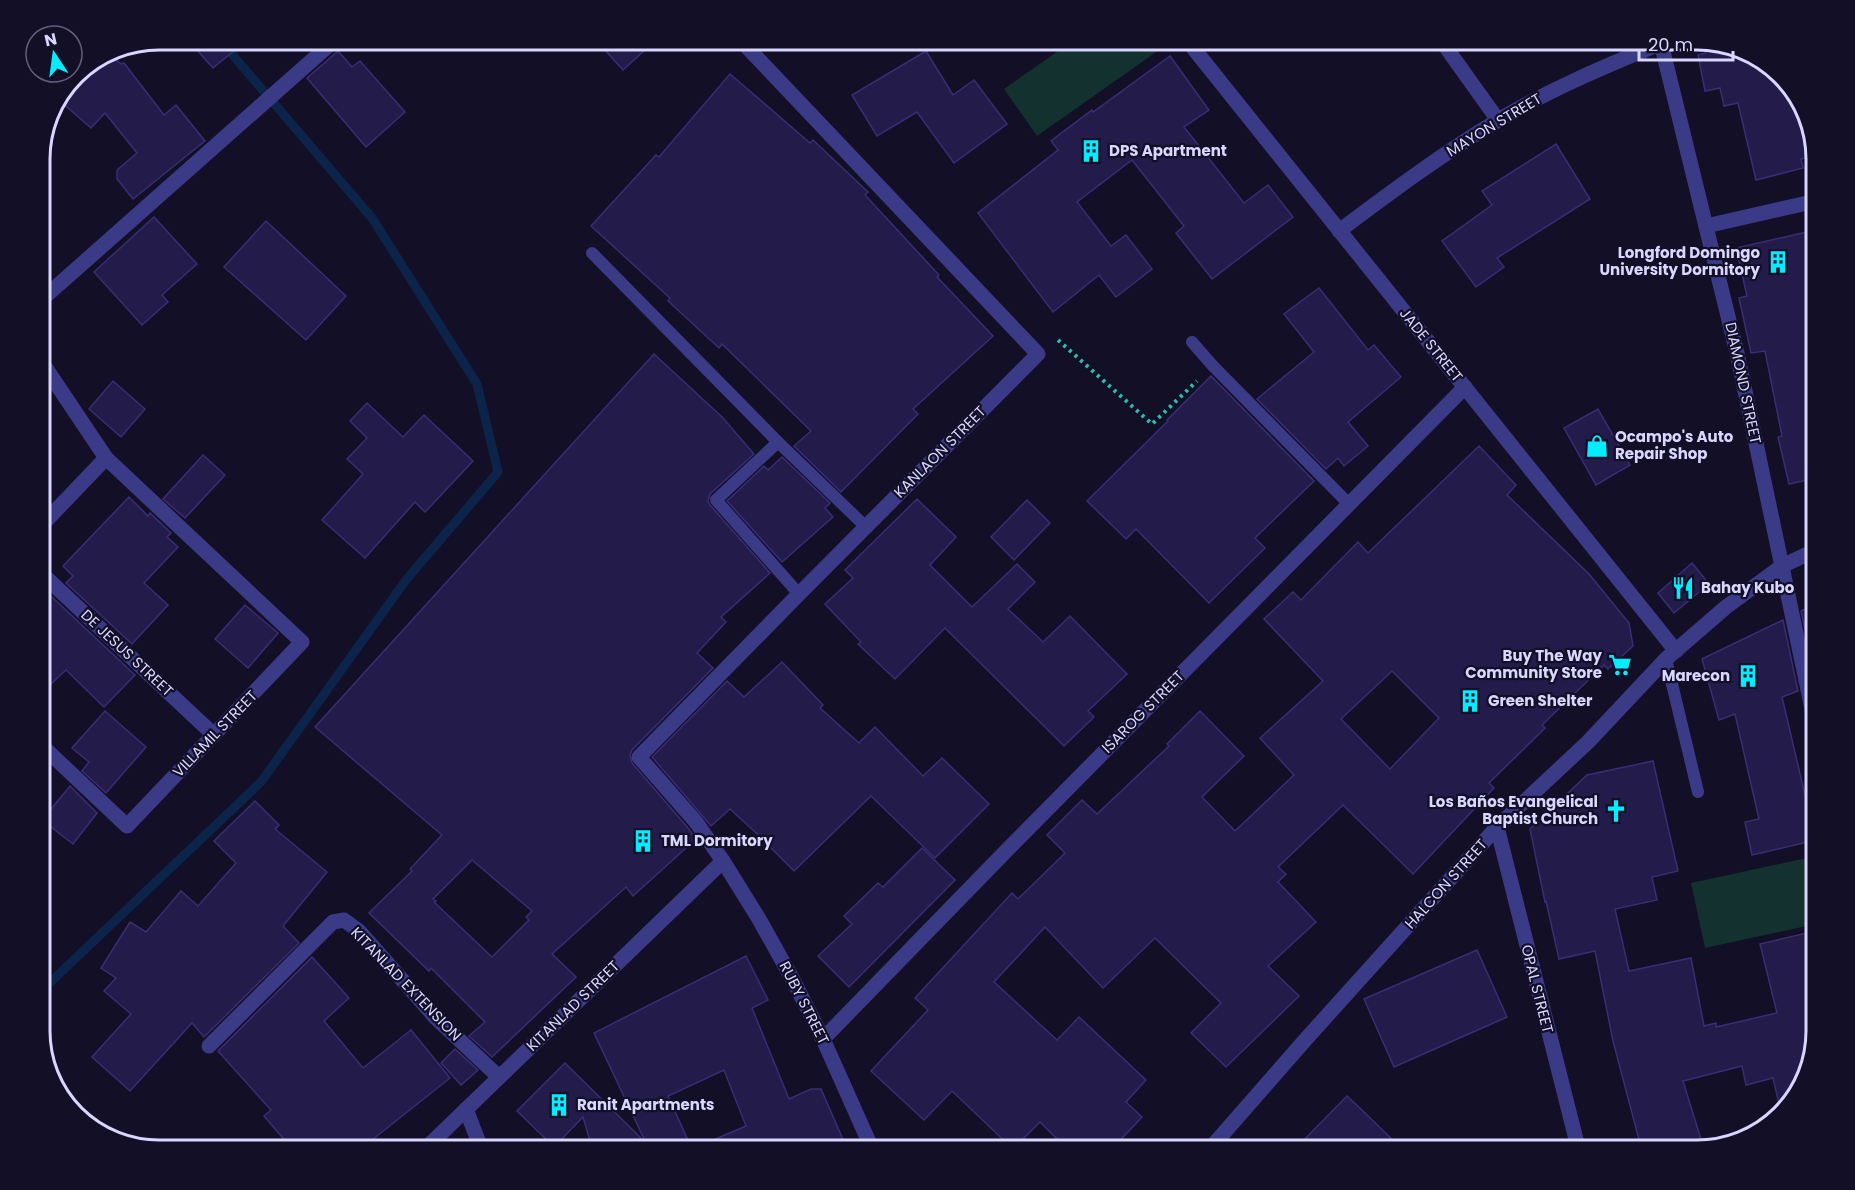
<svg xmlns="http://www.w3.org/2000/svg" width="1855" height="1190" viewBox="0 0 1855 1190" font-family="Poppins,sans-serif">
  <rect width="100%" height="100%" fill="#130f27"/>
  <g fill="#12312f">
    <path d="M1075,39h76l8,11 -122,86 -33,-47z"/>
    <path d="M1816,856v68l-111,24 -14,-65z"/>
  </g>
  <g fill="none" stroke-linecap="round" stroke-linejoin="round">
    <path stroke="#0c244a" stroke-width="9" d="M39,993l222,-211 145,-202 92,-108 -21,-88 -105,-166 -153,-179"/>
  </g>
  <g fill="#231b49" stroke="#392d75" stroke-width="1.5" fill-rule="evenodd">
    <path d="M187,39h61l-35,29z"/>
    <path d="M595,39h62l-34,31z"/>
    <path d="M1701,40l62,19 37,40 15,57 -14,3 2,9 -47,12 -18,-77 -14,3 -4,-18 -15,3 -7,-36 8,-2z"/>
    <path d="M338,51l14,16 8,-6 45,51 -39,35 -59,-69z"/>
    <path d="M926,51l27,44 21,-15 33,44 -53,39 -37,-51 -40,24 -25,-41z"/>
    <path d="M107,52l14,12 3,-1 40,52 12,-10 29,36 -72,58 -16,-20v-9l20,-17 -32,-40 -14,15 -33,-29 16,-25z"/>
    <path d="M1170,56l39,54 -25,17 60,76 24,-18 25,32 -81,62 -36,-46 8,-7 -52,-66 -55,42 34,44 15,-11 26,34 -36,28 -17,-22 -46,37 -75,-99 80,-63 -7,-9 41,-31 1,2z"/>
    <path d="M730,74l80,69 3,-3 55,52 -3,3 74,80 -2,2 56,59 -80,73 5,5 -77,78 -47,-46 17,-15 -89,-87 -3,4 -51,-47 2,-3 -79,-72 65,-71 3,2z"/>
    <path d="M1556,144l34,55 -93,59 7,9 -28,20 -34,-46 50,-36 -10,-14z"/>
    <path d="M154,217l43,47 -35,31 6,7 -26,23 -48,-53z"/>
    <path d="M266,221l80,75 -40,44 -82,-73z"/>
    <path d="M1816,230v248l-27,6 -11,-47 4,-1 -17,-85 -14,2 -12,-55 8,-2 -11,-48z"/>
    <path d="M1319,288l49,62 6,-5 27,32 -53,45 20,24 -24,20 -6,-8 -12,11 -69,-70 57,-47 -30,-38z"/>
    <path d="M654,354l68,63 32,37 -44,40 -2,7 2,4 60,68 -49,44 5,5 -29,31 16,15 -81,82 -2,5 2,8 56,65 8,11 -63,57 -7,-9 -74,67 24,23 -84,80 -23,-21 16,-14 -54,-54 -2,3 -60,-58 43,-42 -2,-2 32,-34 -127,-108zM472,860l60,51 -6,6 3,3 -37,37 -58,-55 2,-1 -3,-2z"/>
    <path d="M1211,376l103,105 -59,57 10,10 -56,55 -73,-74 -10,10 -39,-38 81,-80 -1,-1z"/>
    <path d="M113,381l32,28 -24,28 -32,-28z"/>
    <path d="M367,403l36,34 21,-22 49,46 -48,51 -10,-10 -50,56 -43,-38 41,-46 -16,-15 20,-21 -17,-17z"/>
    <path d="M1598,409l32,56 -34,20 -32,-57z"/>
    <path d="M1479,446l37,39 -9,10 82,79 40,49 4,23 -25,23 -4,-4 -62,60 3,3 -56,55 5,5 -81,86 -70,-69 -65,62 8,7 -8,8 38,40 -48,44 31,30 -73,71 -35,-34 30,-30 -66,-65 -52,50 -58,-61 -51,55 63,58 22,-23 67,63 -20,22 16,15 -32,34h-41l-29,-29 -27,27 -61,-58 -28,29 -53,-49 57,-61 -13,-12 97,-105 6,6 47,-46 -18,-18 35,-35 15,14 72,-68 -2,-2 33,-33 44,45 -42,41 33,34 59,-56 -34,-37 63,-57 -59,-62 29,-27 8,8 57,-58 10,11zM1392,671l47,47 -49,51 -49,-50z"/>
    <path d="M203,455l22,20 -40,43 -22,-19z"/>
    <path d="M782,457l48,46 -5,5 8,9 -51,45 -55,-61 37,-35 4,4z"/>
    <path d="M129,497l19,19 2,-3 21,20 -4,4 11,10 -34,36 24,22 -36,39 -66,-61 7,-7 -10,-10z"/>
    <path d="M917,499l39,38 -26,28 42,42 45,-43 18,18 -27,27 35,33 27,-26 57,58 -39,37 6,6 -30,29 -119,-118 -50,51 -37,-35 3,-2 -36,-38 28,-26 -8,-8z"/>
    <path d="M1027,500l23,23 -36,37 -23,-23z"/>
    <path d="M1692,563l17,21 -35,29 -16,-20z"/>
    <path d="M52,597l83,78 -31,32 -38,-37 -27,25v-86z"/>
    <path d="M1816,604v77l-15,-70z"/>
    <path d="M245,605l33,28 -30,35 -33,-29z"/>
    <path d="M1783,620l15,71 -16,6 26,111 8,-2v34l-64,15 -7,-33 14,-3 -24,-105 -16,6 -17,-61z"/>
    <path d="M782,662l41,43 -3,3 39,35 16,-16 48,49 19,-18 47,46 -54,54 -64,-62 -77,75 -39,-39 -25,-23 -19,17 -59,-69 75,-76 17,16z"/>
    <path d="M105,711l41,36 -40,46 -24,-22 7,-9 -17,-14z"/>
    <path d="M1653,761l25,110 -26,6 5,23 -42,9 14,62 62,-13 13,68 12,-3v4l61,-14 -17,-69 56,-13v101l-20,66 -15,14 -8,-34 -27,7 -4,-19 -59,15 21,68 -7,2h-55l-29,-110 -18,-90 -36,8 -13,-58 -1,1 -15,-73 57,-54z"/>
    <path d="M70,786l27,27 -24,31 -31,-24z"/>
    <path d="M255,801l24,24 -4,4 52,43 -44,54 16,17 -95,94 -12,-14 -62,68 -38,-34 39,-43 -27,-23 12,-13 -15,-10 29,-46 16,10 35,-41 17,15 38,-43 -22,-22z"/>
    <path d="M922,848l33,32 -106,107 -31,-31 34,-32 -8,-8 34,-33 5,4z"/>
    <path d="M1477,950l30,67 -113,50 -30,-68z"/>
    <path d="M746,956l22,44 -16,8 37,91 22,-10h10l27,62h-255l-10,-34 -29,30 -37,-36 48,-48 81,80 -52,-110zM724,1070l22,56 -54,23 -24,-53z"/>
    <path d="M312,957l37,41 -25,23 39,47 48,-38 39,48 -92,73h-64l-30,-35 7,-6 -53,-59z"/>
    <path d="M455,1049l23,21 -17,15 -20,-22z"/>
    <path d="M1347,1096l16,15 41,40h-111z"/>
  </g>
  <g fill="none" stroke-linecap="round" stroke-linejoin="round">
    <path stroke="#2ebbae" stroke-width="4" stroke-dasharray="3 4.5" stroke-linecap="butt" d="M1058,340l94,84 45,-43"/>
    <g stroke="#3a3a87" stroke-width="12">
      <path d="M592,253l186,189 88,85"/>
      <path d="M1192,342l21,24 136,138"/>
      <path d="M778,442l-62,58 83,94"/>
      <path d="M1666,659l32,133"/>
    </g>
    <g stroke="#3a3a87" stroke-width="15">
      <path d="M1186,39l490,612"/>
      <path d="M1440,39l58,81"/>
      <path d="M1660,39l77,314 79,375"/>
      <path d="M747,47l291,307 -239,240 -160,163 57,65 27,39 36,58 34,61 30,59 50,112"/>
      <path d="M1706,226l110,-25"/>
      <path d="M1339,231c52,-39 103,-77 158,-110 52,-31 108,-55 165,-78"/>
      <path d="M39,302l297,-263"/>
      <path d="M39,358l67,100 196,184 -175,184 -88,-83"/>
      <path d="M39,528l67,-70"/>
      <path d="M39,571l175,164"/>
      <path d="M1497,827l82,324"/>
      <path d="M823,1039l184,-189 458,-463"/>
      <path d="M209,1046l124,-124 11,-2 15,11 77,87 63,59"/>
      <path d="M466,1109l16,42"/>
      <path d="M423,1151l300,-290"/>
      <path d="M1208,1151l98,-112 191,-212 91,-85 78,-83 60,-52 56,-41 34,-16"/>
    </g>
  </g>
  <defs>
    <g id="building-bare" transform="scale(1.8)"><path d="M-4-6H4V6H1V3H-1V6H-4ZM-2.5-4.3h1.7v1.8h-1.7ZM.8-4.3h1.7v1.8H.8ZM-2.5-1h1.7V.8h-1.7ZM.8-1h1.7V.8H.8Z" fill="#02edff" stroke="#130f27" stroke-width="2.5" paint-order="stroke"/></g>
    <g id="shop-bare" transform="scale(1.8)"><path d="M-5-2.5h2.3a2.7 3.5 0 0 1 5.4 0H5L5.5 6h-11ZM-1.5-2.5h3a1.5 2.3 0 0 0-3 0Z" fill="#02edff" stroke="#130f27" stroke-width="2.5" paint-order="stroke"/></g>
    <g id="restaurant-bare" transform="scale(1.8)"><path d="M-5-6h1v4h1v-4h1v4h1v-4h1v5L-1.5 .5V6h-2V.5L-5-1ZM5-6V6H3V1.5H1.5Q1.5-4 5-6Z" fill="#02edff" stroke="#130f27" stroke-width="2.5" paint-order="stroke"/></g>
    <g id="supermarket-bare" transform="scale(1.8)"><path d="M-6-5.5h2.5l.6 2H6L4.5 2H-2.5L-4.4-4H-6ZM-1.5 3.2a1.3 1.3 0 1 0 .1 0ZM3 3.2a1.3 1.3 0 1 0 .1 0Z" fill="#02edff" stroke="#130f27" stroke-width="2.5" paint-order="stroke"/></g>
    <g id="church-bare" transform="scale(1.8)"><path d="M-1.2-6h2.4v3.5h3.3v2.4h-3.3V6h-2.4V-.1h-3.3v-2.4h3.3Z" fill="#02edff" stroke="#130f27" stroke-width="2.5" paint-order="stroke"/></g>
  </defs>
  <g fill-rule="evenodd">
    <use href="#building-bare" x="1091" y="151"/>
    <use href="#building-bare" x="1778" y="262"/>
    <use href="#shop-bare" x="1597" y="446"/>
    <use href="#restaurant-bare" x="1683" y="588"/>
    <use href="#supermarket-bare" x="1620" y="665"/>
    <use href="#building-bare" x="1748" y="676"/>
    <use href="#building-bare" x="1470" y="701"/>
    <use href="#church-bare" x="1616" y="811"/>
    <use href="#building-bare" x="643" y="841"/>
    <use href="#building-bare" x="559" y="1105"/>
  </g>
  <g text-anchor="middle" stroke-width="4.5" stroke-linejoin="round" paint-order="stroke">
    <g font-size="15" fill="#d9d6ff" stroke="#130f27">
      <text transform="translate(1494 125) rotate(-31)" y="5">MAYON STREET</text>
      <text transform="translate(1431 345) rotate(51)" y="5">JADE STREET</text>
      <text transform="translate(1743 383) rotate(78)" y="5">DIAMOND STREET</text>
      <text transform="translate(940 452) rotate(-45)" y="5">KANLAON STREET</text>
      <text transform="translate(127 653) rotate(43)" y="5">DE JESUS STREET</text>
      <text transform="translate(1143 712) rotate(-45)" y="5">ISAROG STREET</text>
      <text transform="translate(215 734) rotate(-46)" y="5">VILLAMIL STREET</text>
      <text transform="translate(1446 884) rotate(-48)" y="5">HALCON STREET</text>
      <text transform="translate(406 984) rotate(46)" y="5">KITANLAD EXTENSION</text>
      <text transform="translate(1537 989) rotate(76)" y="5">OPAL STREET</text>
      <text transform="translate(804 1003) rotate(63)" y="5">RUBY STREET</text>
      <text transform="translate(573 1006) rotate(-44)" y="5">KITANLAD STREET</text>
    </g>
    <g font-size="15" font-weight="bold" fill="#d9d6ff" stroke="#130f27" text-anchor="start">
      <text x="1109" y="156">DPS Apartment</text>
      <text x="1760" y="258" text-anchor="end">Longford Domingo<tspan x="1760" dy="17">University Dormitory</tspan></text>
      <text x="1615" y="442">Ocampo's Auto<tspan x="1615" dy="17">Repair Shop</tspan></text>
      <text x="1701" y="593">Bahay Kubo</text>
      <text x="1602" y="661" text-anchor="end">Buy The Way<tspan x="1602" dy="17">Community Store</tspan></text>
      <text x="1730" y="681" text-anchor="end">Marecon</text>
      <text x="1488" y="706">Green Shelter</text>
      <text x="1598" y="807" text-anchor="end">Los Baños Evangelical<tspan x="1598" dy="17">Baptist Church</tspan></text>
      <text x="661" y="846">TML Dormitory</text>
      <text x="577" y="1110">Ranit Apartments</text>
    </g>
  </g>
  <path d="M0 0H1855V1190H0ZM159 50H1697A109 109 0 0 1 1806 159V1031A109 109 0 0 1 1697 1140H159A109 109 0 0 1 50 1031V159A109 109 0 0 1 159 50Z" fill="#130f27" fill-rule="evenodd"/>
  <path fill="none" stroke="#d9d6ff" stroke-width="3" d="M159 50H1697A109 109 0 0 1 1806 159V1031A109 109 0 0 1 1697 1140H159A109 109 0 0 1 50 1031V159A109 109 0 0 1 159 50Z"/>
  <g transform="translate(54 54) rotate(347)"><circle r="28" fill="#130f27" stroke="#625f7d" stroke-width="1.5"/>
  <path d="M0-4.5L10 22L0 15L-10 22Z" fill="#02edff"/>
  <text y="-9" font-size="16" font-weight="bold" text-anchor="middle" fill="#d9d6ff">N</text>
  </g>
  <path d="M1639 51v9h94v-9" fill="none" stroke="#d9d6ff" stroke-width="3"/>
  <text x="1648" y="51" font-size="18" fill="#d9d6ff" stroke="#130f27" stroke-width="4.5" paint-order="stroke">20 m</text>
</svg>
